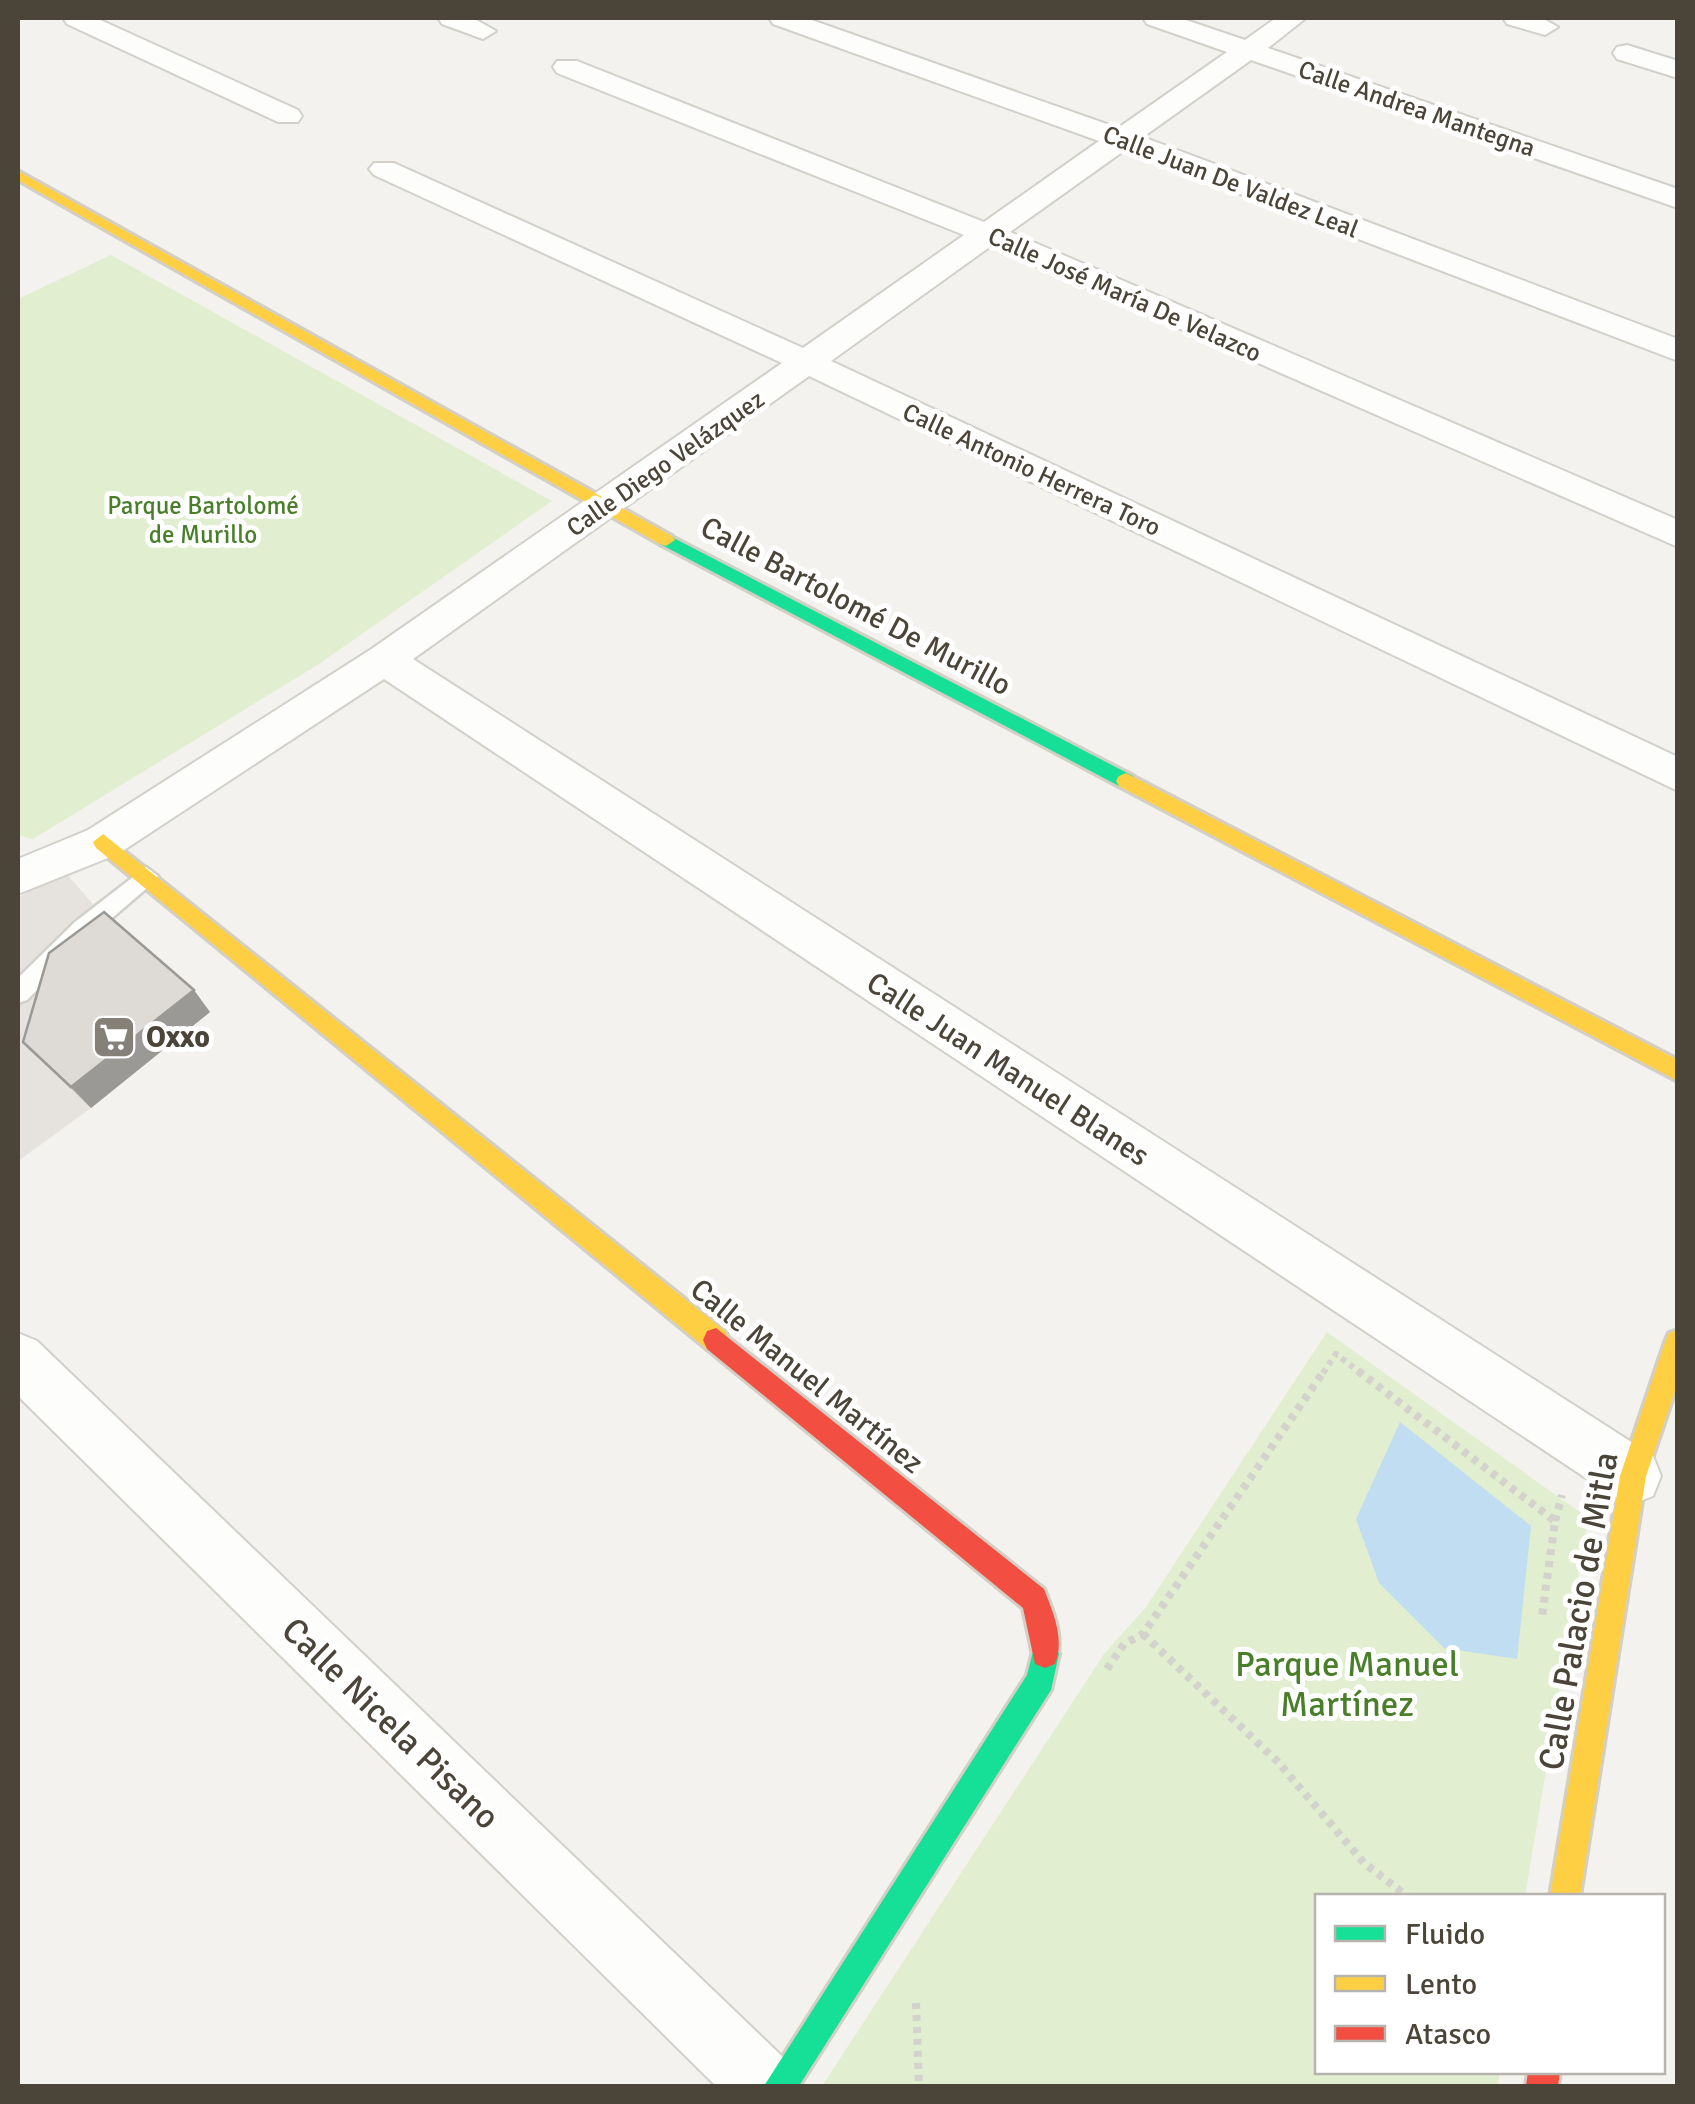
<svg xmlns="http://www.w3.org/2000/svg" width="1695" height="2104" viewBox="0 0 1695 2104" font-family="Signika,sans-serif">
  <rect width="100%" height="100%" fill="#f4f2ee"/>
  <g fill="#e1eecf">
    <path d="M111,255l441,246 -233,163 -286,175 -15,-4v-536z"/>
    <path d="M1327,1332l261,186 -63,378h-207v176h182l-2,14h-676l282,-432 42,-47z"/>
  </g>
  <path fill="#e6e3df" d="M64,871l57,65 -77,127 47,45 -73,53v-263z"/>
  <path fill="#c0ddf1" d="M1400,1422l131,104 -14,133 -73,-11 -65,-65 -23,-64z"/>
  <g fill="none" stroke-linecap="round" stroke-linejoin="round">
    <g stroke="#d2d0cb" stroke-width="5">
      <path id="lane" d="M146,867l12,9 -4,6 -63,54 -64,64 -9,3v-25l57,-56z"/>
    </g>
    <g stroke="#d2d0cb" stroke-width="4">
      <g id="street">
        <path d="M63,18h33l202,92 4,6 -4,6h-20l-211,-98z"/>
        <path d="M438,18h35l23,13 -13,8 -41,-15z"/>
        <path d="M769,18h37l312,110 109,-76 -80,-28 -4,-6h37l65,22 31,-22h30l-38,30 410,141v19l-427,-148 -108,77 535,202v22l-553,-211 -115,82 668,288v27l-687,-301 -160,115 847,396v34l-869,-415 -396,283 1240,797 8,20 -8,20 -20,8 -20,-8 -1229,-817 -266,175 -100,40v-35l70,-29 282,-180 412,-287 -408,-188 -5,-6 5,-6h20l409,185 161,-113 -407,-162 -4,-6 4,-6h20l407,161 115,-81 -326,-117z"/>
        <path d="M1503,18h39l16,9 -13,8 -38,-11z"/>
        <path d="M1627,45l51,16v17l-61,-19 -4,-6 4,-6z"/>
        <path d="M18,1333l19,8 751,721 10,24h-82l-698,-690z"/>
      </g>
    </g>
    <g stroke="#d3cfc5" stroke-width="6">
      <g id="fast">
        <path d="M666,534l467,242 3,5 -3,5h-14l-459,-242 -3,-4z"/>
        <path d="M1045,1640l10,4 4,10 -8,36 -252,396h-35l263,-411 8,-31z"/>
      </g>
    </g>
    <g stroke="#d3cfc5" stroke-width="6">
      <g id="slow">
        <path d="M18,171l654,365 3,4 -9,6 -6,-2 -642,-364z"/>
        <path d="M1126,773l552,287v21l-559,-295 -3,-5 3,-5z"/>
        <path d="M103,834l622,497 4,9 -4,9 -9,3 -9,-3 -611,-501 -3,-6z"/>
        <path d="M1678,1330v52l-32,94 -66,420h-30l70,-420 45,-134 4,-9z"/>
      </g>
    </g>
    <g stroke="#d3cfc5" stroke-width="6">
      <g id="jam">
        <path d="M716,1328l328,261c9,23 21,50 11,75l-10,4 -10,-4 -12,-56 -316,-259 -4,-9 4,-9z"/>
        <path d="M1528,2072h32l-2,14h-32z"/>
      </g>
    </g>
    <path stroke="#d3d2cc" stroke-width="6" stroke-dasharray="5 5" stroke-linecap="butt" d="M1323,1373l13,-19 25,19"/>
    <g stroke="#d3d2cc" stroke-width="8" stroke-dasharray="6 6" stroke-linecap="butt">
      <path d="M1358,1371l197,150 -13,95"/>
      <path d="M1555,1521l7,-26"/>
      <path d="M1143,1634l134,127 87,102 43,33"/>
      <path d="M1107,1669l17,-25 19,-10 181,-263"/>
      <path d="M916,2003l3,83"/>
    </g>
    <use href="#lane" fill="#fdfdfc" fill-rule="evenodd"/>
    <use href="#street" fill="#fdfdfc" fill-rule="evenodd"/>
    <use href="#fast" fill="#16e098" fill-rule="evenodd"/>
    <use href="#slow" fill="#ffcf43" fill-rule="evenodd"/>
    <use href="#jam" fill="#f24e42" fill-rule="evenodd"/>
  </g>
  <path fill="#bfbcb8" d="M210,1012l-119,96 -68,-66z"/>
  <path fill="#9b9996" d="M194,990l16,22 -119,96 -20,-21z"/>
  <path fill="#dedbd6" stroke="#9b9996" stroke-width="2.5" d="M104,912l90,78 -123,97 -48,-45 26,-89z"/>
  <defs>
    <g id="supermarket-square" transform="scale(2.25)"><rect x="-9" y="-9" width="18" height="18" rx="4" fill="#868178" stroke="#fff"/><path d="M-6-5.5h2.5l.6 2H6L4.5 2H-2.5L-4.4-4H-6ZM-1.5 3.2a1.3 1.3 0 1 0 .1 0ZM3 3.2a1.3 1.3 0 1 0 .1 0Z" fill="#fff"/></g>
  </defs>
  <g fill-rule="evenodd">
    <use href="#supermarket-square" x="114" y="1037"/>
  </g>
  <g text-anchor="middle" stroke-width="10" stroke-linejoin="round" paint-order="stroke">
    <g font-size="25" fill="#4b4439" stroke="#fff">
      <text transform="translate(1417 108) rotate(19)" y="9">Calle Andrea Mantegna</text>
      <text transform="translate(1231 181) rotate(21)" y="9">Calle Juan De Valdez Leal</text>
      <text transform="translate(1125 294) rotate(24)" y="9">Calle José María De Velazco</text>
      <text transform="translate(665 463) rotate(-35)" y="9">Calle Diego Velázquez</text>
      <text transform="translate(1032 469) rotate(25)" y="9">Calle Antonio Herrera Toro</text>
    </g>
    <g font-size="25" fill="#4a7f2a" stroke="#fff">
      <text x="203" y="514">Parque Bartolomé<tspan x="203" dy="29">de Murillo</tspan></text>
    </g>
    <g font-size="30" fill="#4b4439" stroke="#fff">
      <text transform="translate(856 606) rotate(28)" y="10">Calle Bartolomé De Murillo</text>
      <text transform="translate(1008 1069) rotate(33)" y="10">Calle Juan Manuel Blanes</text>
      <text transform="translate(807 1376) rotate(39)" y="10">Calle Manuel Martínez</text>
    </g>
    <g font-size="30" font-weight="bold" fill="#4b4439" stroke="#fff" text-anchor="start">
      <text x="146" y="1047">Oxxo</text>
    </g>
    <g font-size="35" fill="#4b4439" stroke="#fff">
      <text transform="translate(1578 1611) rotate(-80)" y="12">Calle Palacio de Mitla</text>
      <text transform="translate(391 1723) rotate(44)" y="12">Calle Nicela Pisano</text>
    </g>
    <g font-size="35" fill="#4a7f2a" stroke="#fff">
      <text x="1347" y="1676">Parque Manuel<tspan x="1347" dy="40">Martínez</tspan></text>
    </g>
  </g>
  <rect width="1695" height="2104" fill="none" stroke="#4b4439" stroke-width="40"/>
  <rect x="1315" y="1894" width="350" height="180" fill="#ffffff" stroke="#b7b4b0" stroke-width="2.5"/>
  <rect x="1335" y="1926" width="50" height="15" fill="#16e098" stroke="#b7b4b0" stroke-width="2.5"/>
  <text x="1405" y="1944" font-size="30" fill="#4b4439">Fluido</text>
  <rect x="1335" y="1976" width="50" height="15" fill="#ffcf43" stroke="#b7b4b0" stroke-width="2.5"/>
  <text x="1405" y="1994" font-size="30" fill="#4b4439">Lento</text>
  <rect x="1335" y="2026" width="50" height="15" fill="#f24e42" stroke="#b7b4b0" stroke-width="2.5"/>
  <text x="1405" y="2044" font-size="30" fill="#4b4439">Atasco</text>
</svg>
